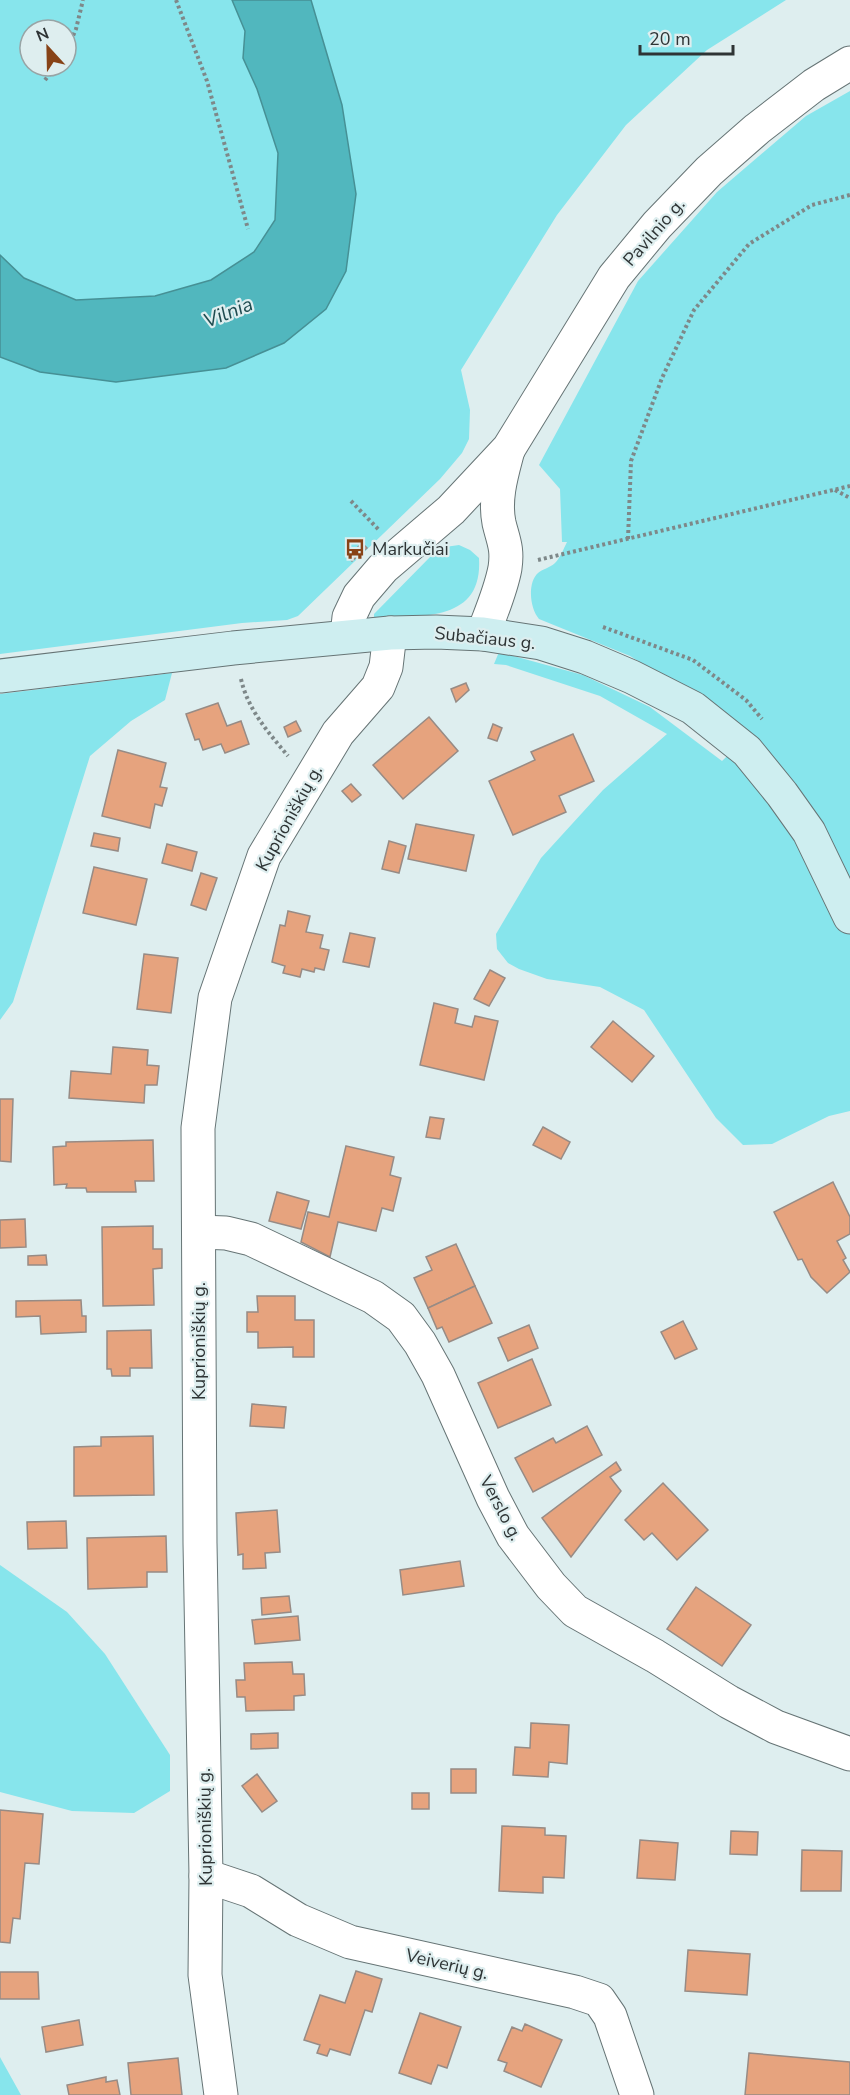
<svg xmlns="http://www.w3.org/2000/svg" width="850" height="2095" viewBox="0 0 850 2095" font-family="'Nunito Sans',sans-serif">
  <rect width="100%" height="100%" fill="#deeeef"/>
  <g fill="#87e5ec" fill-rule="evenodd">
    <path d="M0,0h232l13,31 -2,27 14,31 21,64 -3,67 -21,32 -43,28 -56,16 -79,4 -52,-22 -24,-23zM30,30h36v36h-36z"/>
    <path d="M311,0h475l-79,50 -81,75 -69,90 -96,155 9,40 -1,29 -7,14 -22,26 -142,137 -11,4 -45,3 -242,31v-297l40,15 186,-4 116,-263z"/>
    <path d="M850,91v1020l-21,5 -57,28 -29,1 -27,-27 -72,-108 -44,-23 -53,-8 -28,-10 -11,-6 -11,-14 -1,-15 45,-76 62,-68 64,-56 -67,-38 -94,-31 -12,-1 5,-12 84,23 67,32 72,54 24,-23 -33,-30 -83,-52 -91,-37c-9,-10 -12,-36 -1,-46 4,-4 12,-5 17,-10 5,-5 9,-15 12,-21h-5l-2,-53 -21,-24 99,-184 79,-89 89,-76z"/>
    <path d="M459,545l11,5 9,8c4,64 -56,57 -101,61l-4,-2v-3l58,-59 13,-8z"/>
    <path d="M172,673l-7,27 -34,21 -41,35 -77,246 -13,18v-326z"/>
    <path d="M0,1565l67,47 38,42 65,101v36l-36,22 -62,-2 -72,-19z"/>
    <path d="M0,2057l1,2 20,36h-21z"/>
  </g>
  <path fill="#51b7be" stroke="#469095" stroke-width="1.5" d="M232,0h79l31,105 14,89 -10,77 -20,38 -42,34 -58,25 -110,14 -76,-10 -40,-15v-102l24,23 52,22 79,-4 56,-16 43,-28 21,-32 3,-67 -21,-64 -14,-31 2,-27z"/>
  <g fill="#e6a37e" stroke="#978b85" stroke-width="1.5">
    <path d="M362,543l5,5 -15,13 -4,-4z"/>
    <path d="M466,683l3,7 -13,12 -5,-13z"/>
    <path d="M218,703l9,23 14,-5 8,23 -24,9 -4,-9 -18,6 -4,-11 -4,1 -9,-26z"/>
    <path d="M429,717l29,34 -55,48 -30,-34z"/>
    <path d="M296,721l5,10 -13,6 -4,-10z"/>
    <path d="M493,724l9,4 -5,13 -9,-3z"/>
    <path d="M573,734l21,47 -35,15 7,16 -53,23 -24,-54 46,-21 -4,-8z"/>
    <path d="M118,750l48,13 -6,24 7,1 -5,18 -7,-2 -5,24 -48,-12z"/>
    <path d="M351,784l10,11 -9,7 -10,-11z"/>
    <path d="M416,824l58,11 -8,36 -58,-12z"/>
    <path d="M94,833l26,5 -2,13 -27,-5z"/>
    <path d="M389,841l17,5 -7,27 -17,-4z"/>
    <path d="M167,844l30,8 -5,19 -30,-8z"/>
    <path d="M94,867l53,12 -11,46 -53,-12z"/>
    <path d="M201,873l16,5 -11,32 -15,-5z"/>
    <path d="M288,911l22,5 -4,16 17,3 -3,13 9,2 -5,20 -9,-2 -1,4 -12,-3 -2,8 -17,-4 2,-7 -13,-4 8,-37 5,1z"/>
    <path d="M350,933l25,5 -6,29 -26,-5z"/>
    <path d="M144,954l34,4 -7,55 -34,-4z"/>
    <path d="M490,970l15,8 -16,28 -15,-7z"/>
    <path d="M434,1003l24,6 -3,14 17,4 3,-11 23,5 -14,59 -64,-15z"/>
    <path d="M613,1021l41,35 -22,26 -41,-35z"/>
    <path d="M113,1047l35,3 -1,15 12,1 -2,19h-12l-1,18 -75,-5 2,-27 40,3z"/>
    <path d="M0,1099h13l-2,63 -11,-1z"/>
    <path d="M430,1117l14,2 -4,20 -14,-2z"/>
    <path d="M543,1127l27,15 -9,17 -28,-14z"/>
    <path d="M153,1140l1,41h-19l1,11h-49l-1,-4h-20l1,-4 -13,1 -1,-38 13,-1v-4z"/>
    <path d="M346,1146l48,11 -4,18 11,3 -8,33 -11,-3 -6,23 -38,-9 -8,35 -29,-15 7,-30 21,5z"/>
    <path d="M833,1182l17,35v17l-13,7 9,17 -3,2 7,12 -23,21 -16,-16 -9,-18 -4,1 -24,-48z"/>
    <path d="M277,1192l32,9 -8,28 -32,-8z"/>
    <path d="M25,1219l1,28 -26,1v-28z"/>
    <path d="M153,1226v23h9v19l-9,1 1,36 -51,1 -1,-79z"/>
    <path d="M456,1244l19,42 -47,22 -14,-30 18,-8 -6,-13z"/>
    <path d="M46,1255l1,10h-19v-9z"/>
    <path d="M475,1286l17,37 -43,19 -7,-15 -5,2 -9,-21z"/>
    <path d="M257,1296h38v24h19v37h-21v-10l-35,1v-16h-11v-20h11z"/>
    <path d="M81,1300l1,16h4v16l-45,2 -1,-18 -24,1v-16z"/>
    <path d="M683,1321l14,28 -22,10 -14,-27z"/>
    <path d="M529,1325l9,23 -30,13 -10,-23z"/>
    <path d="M151,1330l1,38h-22v8h-18l-1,-7h-4v-38z"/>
    <path d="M532,1359l19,46 -53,23 -20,-45z"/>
    <path d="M252,1404l34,3 -2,21 -34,-2z"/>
    <path d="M587,1426l15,29 -69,37 -18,-34 38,-20 3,5z"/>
    <path d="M153,1436l1,59 -80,1v-49l27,-1v-9z"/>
    <path d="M616,1462l5,8 -11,7 11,14 -50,66 -29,-39z"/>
    <path d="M663,1483l45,47 -31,30 -25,-27 -8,7 -19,-20z"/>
    <path d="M277,1510l3,42 -15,1 1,15 -23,1v-15l-5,1 -2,-42z"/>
    <path d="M66,1521l1,27 -39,1 -1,-27z"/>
    <path d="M166,1536l1,36h-20v15l-59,2 -1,-51z"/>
    <path d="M460,1561l4,25 -61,9 -3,-25z"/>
    <path d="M696,1587l55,38 -29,41 -55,-37z"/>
    <path d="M289,1596l2,16 -29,3 -1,-17z"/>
    <path d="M298,1616l2,24 -45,4 -3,-24z"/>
    <path d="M292,1662l1,12h11l1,21 -11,1v14l-48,1 -1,-14h-8l-1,-17h9l-1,-17z"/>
    <path d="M531,1723l38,2 -2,39 -18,-2 -1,15 -35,-2 2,-28 15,1z"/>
    <path d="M278,1733v15l-27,1v-15z"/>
    <rect x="451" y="1769" width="25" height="24"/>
    <path d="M257,1774l20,27 -15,11 -20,-26z"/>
    <rect x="412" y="1793" width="17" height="16"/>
    <path d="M0,1810l43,4 -4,50 -14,-1 -5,56 -7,-1 -3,25 -10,-1z"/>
    <path d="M502,1826l43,2v7l21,1 -2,42 -21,-1v16l-44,-2z"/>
    <path d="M731,1831l27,1 -1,23 -27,-1z"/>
    <path d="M640,1840l38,3 -3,37 -38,-2z"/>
    <path d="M802,1850l40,1 -1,40h-40z"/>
    <path d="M688,1950l62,4 -3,41 -62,-4z"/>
    <path d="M356,1971l26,8 -10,33 -7,-2 -15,45 -20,-6 -3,7 -10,-3 3,-8 -16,-5 16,-45 25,8z"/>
    <path d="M0,1972h38l1,27h-39z"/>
    <path d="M420,2013l41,14 -14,41 -9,-3 -7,19 -32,-11z"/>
    <path d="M79,2020l4,25 -37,7 -4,-25z"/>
    <path d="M525,2024l37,16 -21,47 -37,-16 3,-8 -9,-3 14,-33 10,4z"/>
    <path d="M749,2053l101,9v33h-105z"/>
    <path d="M178,2058l4,37h-51l-3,-32z"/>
    <path d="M106,2077v5l11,-2 3,15h-51l-2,-10z"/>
  </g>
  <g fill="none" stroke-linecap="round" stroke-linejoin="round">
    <g stroke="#667475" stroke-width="35">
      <g id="street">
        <path d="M483,634c8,-21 18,-44 22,-66 3,-20 -2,-28 -6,-45 -5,-25 3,-50 9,-73"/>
        <path d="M347,636l2,-19 10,-21 24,-28 68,-58 58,-62 105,-171 43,-52 52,-54 48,-42 57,-44 36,-22"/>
        <path d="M199,1232l27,1 25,6 122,58 28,20 19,26 18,32 55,123 20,38 38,50 24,25 80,45 74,46 47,25 74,27"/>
        <path d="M206,1876l45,15 47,29 52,22 225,50 24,8 11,16 27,79"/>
        <path d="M221,2095l-16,-120 1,-99 -6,-333 -2,-415 17,-130 49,-142 74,-123 40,-46 8,-20 4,-34"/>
      </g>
    </g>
    <g stroke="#667475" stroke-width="35">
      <path id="secondary" d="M0,676l233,-28 157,-15 46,-1 47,2 58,9 44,14 47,20 61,31 54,43 35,43 27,38 41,85"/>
    </g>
    <g stroke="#7e8889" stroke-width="4" stroke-dasharray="3 3" stroke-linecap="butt">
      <path d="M176,0l31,81 41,148"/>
      <path d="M66,52l10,-23 7,-29"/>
      <path d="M45,80l11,-14"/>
      <path d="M835,490l15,8"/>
      <path d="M351,501l28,29"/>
      <path d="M628,539l3,-78 31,-83 32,-68 55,-66 63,-39 38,-10"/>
      <path d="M538,560l312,-74"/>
      <path d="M603,627l90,33 53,40 16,19"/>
      <path d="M241,679c7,31 27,53 47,77"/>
    </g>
    <use href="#street" stroke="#fff" stroke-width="33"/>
    <use href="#secondary" stroke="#ceeef0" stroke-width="33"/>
  </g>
  <defs>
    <g id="bus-bare" transform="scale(1.62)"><path d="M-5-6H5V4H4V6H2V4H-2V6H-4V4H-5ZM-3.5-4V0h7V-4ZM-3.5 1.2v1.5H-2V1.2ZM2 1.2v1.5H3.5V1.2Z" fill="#874317" stroke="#deeeef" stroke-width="2.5" paint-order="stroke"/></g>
  </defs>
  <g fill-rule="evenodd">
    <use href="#bus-bare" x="355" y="549"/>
  </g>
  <g text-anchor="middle" stroke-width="4.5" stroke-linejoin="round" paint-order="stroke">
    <g font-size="18" fill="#2e3435" stroke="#deeeef">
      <text transform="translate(654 232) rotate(-49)" y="6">Pavilnio g.</text>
      <text transform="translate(485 638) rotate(6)" y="6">Subačiaus g.</text>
      <text transform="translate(289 818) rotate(-61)" y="6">Kuprioniškių g.</text>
      <text transform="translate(199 1341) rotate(-90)" y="6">Kuprioniškių g.</text>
      <text transform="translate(501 1508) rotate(62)" y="6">Verslo g.</text>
      <text transform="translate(205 1827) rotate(-91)" y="6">Kuprioniškių g.</text>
      <text transform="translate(447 1964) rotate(13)" y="6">Veiverių g.</text>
    </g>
    <g font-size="18" fill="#2e3435" stroke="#deeeef" text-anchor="start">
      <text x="372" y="555">Markučiai</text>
    </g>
    <g font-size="20" font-style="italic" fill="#1f4c50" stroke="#deeeef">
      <text transform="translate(228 312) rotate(-22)" y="7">Vilnia</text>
    </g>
  </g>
  <g transform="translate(48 48) rotate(338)"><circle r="28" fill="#deeeef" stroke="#98a4a5" stroke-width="1.5"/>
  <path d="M0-4.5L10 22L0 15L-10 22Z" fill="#874317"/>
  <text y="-9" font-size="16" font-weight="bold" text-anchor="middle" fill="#2e3435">N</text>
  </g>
  <path d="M640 45v9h93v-9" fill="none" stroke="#2e3435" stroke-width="3"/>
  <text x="649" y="45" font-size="18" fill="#2e3435" stroke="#deeeef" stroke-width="4.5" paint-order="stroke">20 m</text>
</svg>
